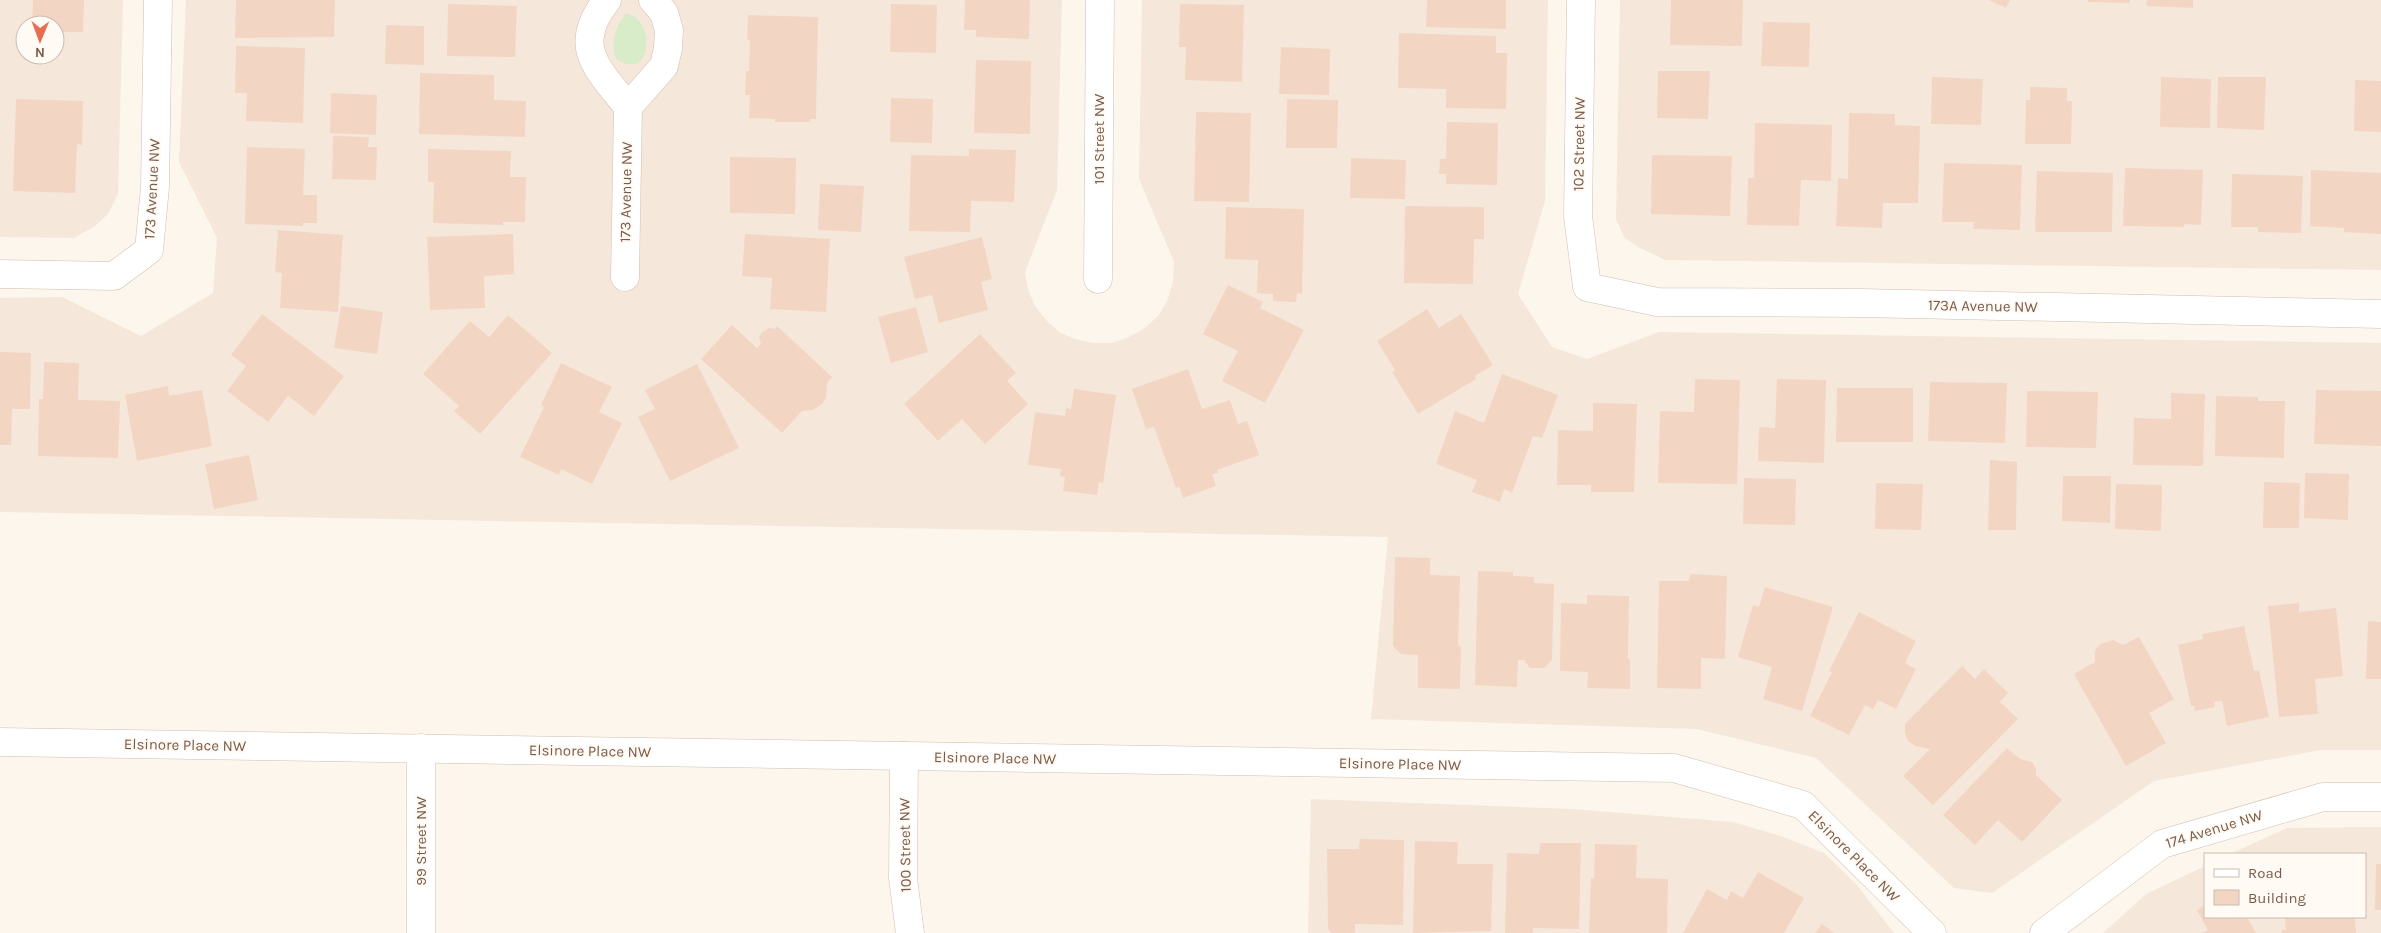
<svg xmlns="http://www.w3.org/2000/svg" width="2381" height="933" viewBox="0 0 2381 933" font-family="Karla,sans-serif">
  <rect width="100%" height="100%" fill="#fdf6ec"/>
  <g fill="#f5e8da" fill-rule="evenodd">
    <path d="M0,0h123l-5,194 -10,20 -13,12 -21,12 -74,-1zM25,25h30v30h-30z"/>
    <path d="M186,0h876l-5,190 -32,82 3,17 7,17 11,14 13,12 16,7 18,4h19l17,-6 16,-9 14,-13 9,-16 5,-18 1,-19 -35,-83 3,-179h406l-3,201 -27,93 34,53 35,12 72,-27 722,11v407h-60l-167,31 -162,112 -38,-5 -138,-130 -119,-29 -326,-10 17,-182 -1388,-25v-214l62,-1 79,39 72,-43 4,-55 -38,-76z"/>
    <path d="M1620,0h761v270l-716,-10 -27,-13 -14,-10 -8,-18z"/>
    <path d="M1311,799l261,10 161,13 48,14 43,17 32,31 38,49h-586z"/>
    <path d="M2381,827v106h-278l43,-39 59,-28v51h160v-63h-135l57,-26z"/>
  </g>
  <path fill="#d8ecc9" d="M626,13c3,2 9,3 11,6 18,17 10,61 -21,40 -6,-17 0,-32 10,-46z"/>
  <g fill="#f3d5c3">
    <path d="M33,0h51l-1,32h-28v-7h-23z"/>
    <path d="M236,0h99l-1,37 -99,1z"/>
    <path d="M965,0h65l-1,39 -53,-2v-7h-12z"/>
    <path d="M1427,0h79v29l-80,-2z"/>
    <path d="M1671,0h72l-1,46 -72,-1z"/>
    <path d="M1989,0h21l-4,8z"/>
    <path d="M2088,0h42v3l-42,-1z"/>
    <path d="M2147,0h46v8l-47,-2z"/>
    <path d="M448,4l69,2 -2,51 -68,-1z"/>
    <path d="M891,4l46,1 -1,48 -46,-1z"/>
    <path d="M1180,4l64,1 -2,77 -57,-2 1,-33h-7z"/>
    <path d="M748,15l70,2 -2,102h-6v3h-35v-3l-26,-1 1,-23h-5l1,-24h3l1,-31h-3z"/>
    <path d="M1763,22l47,1 -1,44 -48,-1z"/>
    <path d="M386,25l38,1v39l-39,-1z"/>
    <path d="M1399,33l97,3v17h11l-1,56 -60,-1v-19l-48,-1z"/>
    <path d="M236,46l69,2 -2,75 -57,-2 1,-28h-12z"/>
    <path d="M1281,47l49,2 -1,46 -50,-1z"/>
    <path d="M976,60l55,1 -1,73 -56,-1z"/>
    <path d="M1658,71h52l-2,48 -51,-1z"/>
    <path d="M420,73l74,2v25l32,1 -1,36 -106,-3z"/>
    <path d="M1932,77l51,2 -2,46 -50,-1z"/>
    <path d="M2161,77l50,2 -1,49 -50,-1z"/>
    <path d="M2218,77h48l-2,53 -47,-2z"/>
    <path d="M2355,80l26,1v51l-27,-1z"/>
    <path d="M2030,87l37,1v13h5l-1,43h-46l1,-44h4z"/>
    <path d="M331,93l46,2 -1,40 -46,-2z"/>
    <path d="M891,98l42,1 -1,44 -42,-1z"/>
    <path d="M16,99l67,2 -1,44 -5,-1 -2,49 -62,-2z"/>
    <path d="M1287,99l51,1 -1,48h-51z"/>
    <path d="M1196,112l55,1 -2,89 -55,-1z"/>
    <path d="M1849,113l46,1v11l25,1 -2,77h-35l-1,25 -46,-2 2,-48 10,1z"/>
    <path d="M1447,122l51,1 -1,62 -51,-1v-10h-7l1,-15h6z"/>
    <path d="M1755,123l77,2 -1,56 -30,-1 -2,46 -52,-1 1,-47h6z"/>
    <path d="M333,136l36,1 -1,10h9l-1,33 -44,-1z"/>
    <path d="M247,147l58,2 -2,46h14v28h-14v3l-58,-2z"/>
    <path d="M428,149l83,2 -1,26h16l-1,45h-22v3l-70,-2 1,-41h-6z"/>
    <path d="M969,149l47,1 -2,52 -43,-1 -1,31 -61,-1 2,-76 58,1z"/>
    <path d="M1652,155l80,1 -2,60 -79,-2z"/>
    <path d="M730,157l66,1 -1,56 -65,-1z"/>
    <path d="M1351,158l55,2 -1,39 -55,-1z"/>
    <path d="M1944,163l78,2 -2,65 -47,-1 1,-7h-32z"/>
    <path d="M2125,168l78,2 -2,55 -17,-1v3l-61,-1z"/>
    <path d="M2311,170l70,3v61l-37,-2v-4l-34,-2z"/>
    <path d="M2037,171l76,2 -1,59h-77z"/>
    <path d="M2232,174l71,2 -2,57 -43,-1v-5h-27z"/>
    <path d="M820,184l44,2 -3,46 -43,-2z"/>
    <path d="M1405,206l79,1v32h-10l-1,45 -69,-1z"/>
    <path d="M1226,207l78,2 -2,85 -5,-1 -1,9 -23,-1v-7l-16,-1 1,-33 -33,-1z"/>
    <path d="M278,230l65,5 -5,77 -58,-4 2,-35 -7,-1z"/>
    <path d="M513,234l1,40 -30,2 1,32 -55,2 -3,-73z"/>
    <path d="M745,234l85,5 -4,73 -56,-3 2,-31 -30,-2z"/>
    <path d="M982,237l10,42 -11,3 7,28 -49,13 -7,-28 -17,4 -11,-42z"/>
    <path d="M1228,285l35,17 -3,6 44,22 -39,73 -43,-22 16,-30 -35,-17z"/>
    <path d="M341,306l42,6 -6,42 -43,-6z"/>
    <path d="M916,307l12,45 -37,11 -13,-46z"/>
    <path d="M1427,309l12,19 22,-14 32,51 -18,11 1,3 -58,35 -26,-42 3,-2 -18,-29z"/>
    <path d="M262,314l82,62 -30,40 -26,-20 -20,26 -41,-31 19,-25 -15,-11z"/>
    <path d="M508,315l44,38 -72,81 -26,-23 5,-5 -36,-32 47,-53 19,16z"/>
    <path d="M732,325l25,23 4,-4 -2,-7 3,-5 7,-4 6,1 2,-3 55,51 -5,6 -1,15 -4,6 -9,6 -11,1 -20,22 -81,-74z"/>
    <path d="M980,334l36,39 -9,8 21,23 -43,40 -23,-25 -24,22 -34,-37z"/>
    <path d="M0,352l31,1 -1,56h-18l-1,36h-11z"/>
    <path d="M44,362l35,1 -1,37 42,1 -2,57 -80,-2 1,-57h4z"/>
    <path d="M561,363l51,24 -13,25 23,11 -30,61 -31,-15 -2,6 -39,-18 24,-50 -3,-2z"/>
    <path d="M697,364l42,84 -69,33 -32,-64 17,-8 -10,-19z"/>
    <path d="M1188,369l14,40 28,-9 8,24 9,-3 12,34 -42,15 1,3 -6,1 4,12 -33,12 -4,-12 -3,2 -22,-61 -8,2 -14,-40z"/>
    <path d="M1502,374l56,21 -16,43 -9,-2 -21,57 -8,-4 -4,13 -28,-10 5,-12 -41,-16 19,-53 29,12z"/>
    <path d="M1695,379l45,1 -3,104 -79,-1 2,-72 34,1z"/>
    <path d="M1777,379l49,1 -2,83 -66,-2 1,-34 16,1z"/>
    <path d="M1930,382l77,1 -2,60 -77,-2z"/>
    <path d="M168,386l1,10 33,-6 10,56 -75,15 -12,-66z"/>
    <path d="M1837,388h76v54h-77z"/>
    <path d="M1074,389l42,6 -13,88 -4,-1 -2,13 -34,-4 2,-14 -5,-1 1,-7 -33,-4 7,-53 30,4 1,-8 5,1z"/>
    <path d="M2316,390l65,1v55l-67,-2z"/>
    <path d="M2027,391l71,1 -2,56 -70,-1z"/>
    <path d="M2171,393l34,1 -2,72 -70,-1 1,-47 37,1z"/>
    <path d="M2216,396l42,1v4h27l-1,57 -69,-2z"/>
    <path d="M1593,403l44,1 -3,88h-43v-7h-34l1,-55 35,1z"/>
    <path d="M249,455l9,45 -44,9 -9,-45z"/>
    <path d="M1990,460l27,2 -1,68h-28z"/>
    <path d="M2305,473l44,1 -1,46 -44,-2z"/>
    <path d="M2063,476h48l-1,47 -48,-2z"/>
    <path d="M1744,478l52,1 -1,46 -52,-1z"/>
    <path d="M2264,482l36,1 -1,45h-36z"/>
    <path d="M1876,483l47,1 -2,46 -46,-1z"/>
    <path d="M2116,484l46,1 -1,46 -46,-2z"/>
    <path d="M1395,557l35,1v17l30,1 -2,70h3l-1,43 -42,-1v-33l-17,-1 -8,-8z"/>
    <path d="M1478,571l35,1v4l21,1v6l20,1 -2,76 -8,8h-14l-6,-8h-6l-1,27 -42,-2z"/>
    <path d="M1690,574l37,2 -2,83 -24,-1v31l-44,-1 2,-107h30z"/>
    <path d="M1765,587l68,20 -31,104 -39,-12 9,-32 -34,-10 15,-52 6,2z"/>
    <path d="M1587,595l42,1 -1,63h2v30l-43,-1 1,-16 -28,-1 1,-68 26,1z"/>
    <path d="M2299,603v9l37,-4 7,68 -28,3 3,35 -39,3 -11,-111z"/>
    <path d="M1859,612l57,29 -11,22 11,6 -20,40 -18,-9 -5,9 -8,-4 -16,30 -39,-19 22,-44 -3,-1z"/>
    <path d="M2368,621l13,1v57h-15z"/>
    <path d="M2244,626l10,45 5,-1 10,47 -42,9 -5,-25 -8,1 1,5 -20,4 -1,-5h-3l-13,-61 25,-6 -1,-5z"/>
    <path d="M2139,637l35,62 -25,14 17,30 -40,23 -52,-92 21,-12v-11l5,-7 13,-4 10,5z"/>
    <path d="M1962,666l13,13 9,-10 24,24 -8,9 18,17 -85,86 -30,-29 27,-27 -14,-3 -8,-5 -3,-8v-9z"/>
    <path d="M2007,748l13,11 12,3 4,7v6l26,25 -40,42 -24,-22 -23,25 -32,-30z"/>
    <path d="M1360,839l44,1 -1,85 -48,-1v9h-23l-4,-4 -1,-80h32z"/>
    <path d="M1415,841l43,1 -1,22h36l-2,67 -78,2z"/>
    <path d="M1540,843h41l-2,86 -46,-1v5h-28l2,-80 32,1z"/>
    <path d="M1595,844l42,1 -1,33 32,1 -1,54h-78l2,-55h3z"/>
    <path d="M2376,864h5v46h-6z"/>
    <path d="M1758,872l46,26 -20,35h-101l24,-44 20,11 4,-9 12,7z"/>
    <path d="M2205,905v12h42l9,16h-54l6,-3 -11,-20z"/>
    <path d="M2285,917h70l1,16h-74v-3h4z"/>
    <path d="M1822,924l12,9h-19z"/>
  </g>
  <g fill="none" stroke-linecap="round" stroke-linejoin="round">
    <g stroke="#d1beb0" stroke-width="29">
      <g id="street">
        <path d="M607,0c-37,47 -9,69 21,107"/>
        <path d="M1581,0l-3,216 9,71 70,15 205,1 519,11"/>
        <path d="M0,274l114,2 35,-26 6,-63 3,-187"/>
        <path d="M625,277l3,-170 36,-41 4,-18 1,-18 -5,-17 -11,-13"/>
        <path d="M1098,279l2,-279"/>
        <path d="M0,742l1674,26 129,37 129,128"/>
        <path d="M904,756l-1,122 7,55"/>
        <path d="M421,933v-185"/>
        <path d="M2044,933l118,-89 161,-47h58"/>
      </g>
    </g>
    <use href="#street" stroke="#fff" stroke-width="28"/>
  </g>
  <g text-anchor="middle" stroke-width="4" stroke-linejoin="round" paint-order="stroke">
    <g font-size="15" fill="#7a5c4d" stroke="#fffaf3">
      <text transform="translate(1099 139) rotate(-90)" y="5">101 Street NW</text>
      <text transform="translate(1579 144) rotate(-89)" y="5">102 Street NW</text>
      <text transform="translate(152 189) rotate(-87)" y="5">173 Avenue NW</text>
      <text transform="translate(626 192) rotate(-89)" y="5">173 Avenue NW</text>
      <text transform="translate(1983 306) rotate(1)" y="5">173A Avenue NW</text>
      <text transform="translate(185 745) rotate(1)" y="5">Elsinore Place NW</text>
      <text transform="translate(590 751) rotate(1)" y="5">Elsinore Place NW</text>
      <text transform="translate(995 758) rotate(1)" y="5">Elsinore Place NW</text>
      <text transform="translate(1400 764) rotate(1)" y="5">Elsinore Place NW</text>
      <text transform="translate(2214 829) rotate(-17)" y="5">174 Avenue NW</text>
      <text transform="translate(421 841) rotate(-90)" y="5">99 Street NW</text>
      <text transform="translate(905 845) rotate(-91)" y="5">100 Street NW</text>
      <text transform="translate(1854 856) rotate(45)" y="5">Elsinore Place NW</text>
    </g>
  </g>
  <rect x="2204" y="853" width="162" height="65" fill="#fffaf3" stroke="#cabbb1"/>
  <rect x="2214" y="869" width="25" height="8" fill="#ffffff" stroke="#cabbb1"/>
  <text x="2248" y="878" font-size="15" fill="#7a5c4d">Road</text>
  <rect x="2214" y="890" width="25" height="15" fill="#f3d5c3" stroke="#cabbb1"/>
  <text x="2248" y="903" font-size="15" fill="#7a5c4d">Building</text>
  <g transform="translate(40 40) rotate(181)"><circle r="24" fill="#fffaf3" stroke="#cabbb1"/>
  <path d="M0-4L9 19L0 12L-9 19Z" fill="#e76f51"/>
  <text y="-8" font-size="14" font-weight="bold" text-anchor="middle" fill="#7a5c4d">N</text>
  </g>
</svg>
